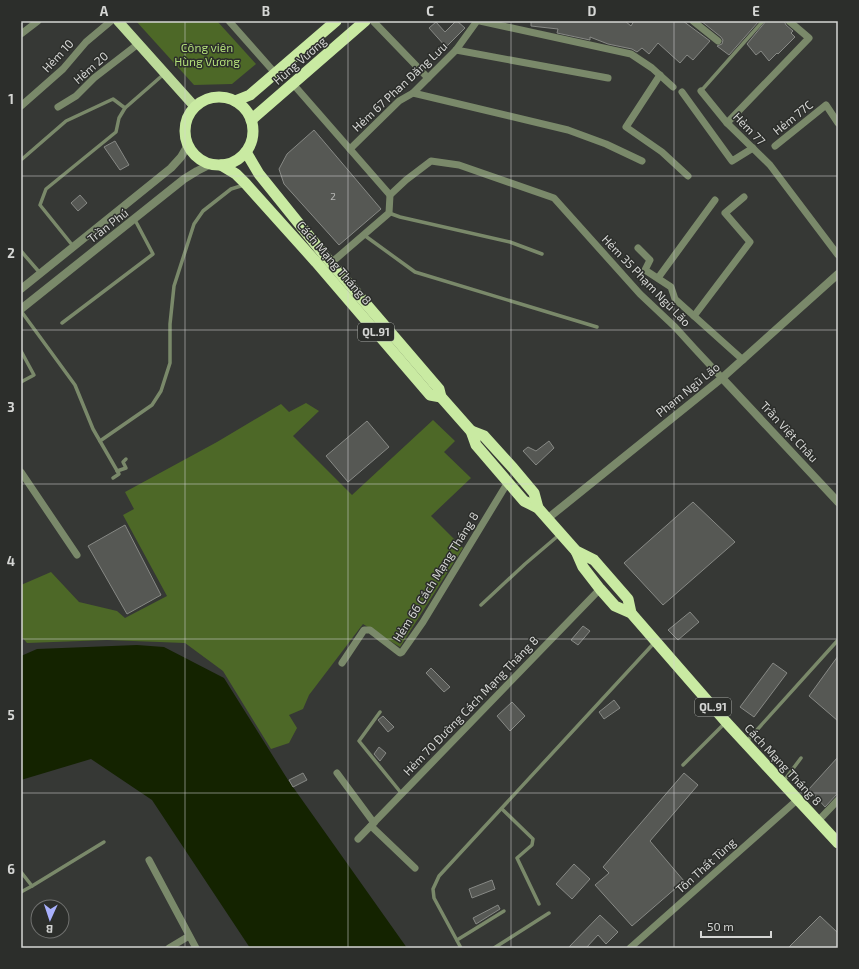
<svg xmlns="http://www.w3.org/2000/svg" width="859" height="969" viewBox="0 0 859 969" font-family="'Exo 2',sans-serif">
  <rect width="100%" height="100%" fill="#363835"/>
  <g fill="#4d6827">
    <path d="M136,21h81l39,43 -24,20 -38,1z"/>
    <path d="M306,403l13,8 -26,25 59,59 81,-75 22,21 -11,11 27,26 -40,38 32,32 -63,99 -37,-23 -54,71 -6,14 -14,6 8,13 -8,15 -18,6 -48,-78 -38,-28 -78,-3 -80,3 -6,-7v-51l30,-13 28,30 38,9 8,7 42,-22 -44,-81 11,-6 -9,-17 92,-50 64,-38 8,8z"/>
  </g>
  <path fill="#142300" d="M137,645l27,2 60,31 64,102 119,168h-157l-98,-148 -61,-41 -70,21v-124l16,-7z"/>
  <g fill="#565854" stroke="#878985">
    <path d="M456,21h1l8,7 -19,19 -17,-19 7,-6 9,10z"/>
    <path d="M531,21h94l6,5 3,-5h49l27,20 -17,19 -6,-5 -7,8 -22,-20 -9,11 -7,-6 -5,4 -5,-3 -24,-5 -18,-7v3l-33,-7 1,-4 -27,-3z"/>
    <path d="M701,21h58l-30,34 -12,-9 5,-2 1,-4 -2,-3z"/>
    <path d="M766,21h18l2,4 7,6 -2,2 4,4 -17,17 -1,-1 -8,8 -8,-10 -5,4 -9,-11z"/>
    <path d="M314,130l67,79 -42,36 -55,-61 -5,-15 8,-15z"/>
    <path d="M115,141l14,24 -9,5 -16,-23z"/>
    <path d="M80,195l7,8 -9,8 -7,-8z"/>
    <path d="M367,421l22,26 -41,35 -22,-26z"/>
    <path d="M549,441l5,7 -18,17 -13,-14 5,-4 8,4z"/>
    <path d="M693,502l42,40 -72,63 -39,-42z"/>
    <path d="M125,525l36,70 -34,19 -39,-68z"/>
    <path d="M690,612l9,10 -21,18 -10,-10z"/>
    <path d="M583,626l7,5 -12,14 -7,-5z"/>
    <path d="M838,656v65l-29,-25z"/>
    <path d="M773,663l14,10 -33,44 -14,-10z"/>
    <path d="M431,668l19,19 -6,5 -18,-19z"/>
    <path d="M614,700l6,8 -16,11 -5,-7z"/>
    <path d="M512,702l13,14 -15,15 -13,-15z"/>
    <path d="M383,716l11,11 -6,5 -10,-12z"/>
    <path d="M379,747l7,6 -6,8 -6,-7z"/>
    <path d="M838,757v36l-13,14 -16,-18z"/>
    <path d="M303,773l4,7 -14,7 -4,-7z"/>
    <path d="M684,773l14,12 -48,56 34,40 -52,45 -37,-41 14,-12 -6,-6z"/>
    <path d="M574,864l16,15 -18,20 -16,-15z"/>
    <path d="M492,880l3,9 -23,9 -3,-9z"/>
    <path d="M498,905l2,4 -24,15 -3,-6z"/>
    <path d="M600,915l18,17 -12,12 -8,-9 -12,13h-18z"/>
    <path d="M820,916l18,17v15h-50z"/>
  </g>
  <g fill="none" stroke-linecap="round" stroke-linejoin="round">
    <g stroke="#7a896a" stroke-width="3.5">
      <path d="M701,91l62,-70"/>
      <path d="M21,160l45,-39 47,-22 12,9"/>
      <path d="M389,213l11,4 110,25 32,12"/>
      <path d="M364,235l51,37 182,55"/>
      <path d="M73,246l-33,-41 6,-16 70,-57 3,-14 6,-10 39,-34"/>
      <path d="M21,251l19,22"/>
      <path d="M21,311l54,74 18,44 26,45 -6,4"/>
      <path d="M62,323l91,-69 -18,-34"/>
      <path d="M21,351l13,24 -13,7"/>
      <path d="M100,441l52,-36 9,-14 9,-28v-39l4,-38 20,-62 9,-13 28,-22 13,-4"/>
      <path d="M117,471l9,-3 -3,-6 3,-3"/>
      <path d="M481,605l44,-41 34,-29"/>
      <path d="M380,712l-21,29 43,53"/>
      <path d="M746,742l92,-102"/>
      <path d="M683,765l42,-42"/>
      <path d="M783,782l18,-24"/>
      <path d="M502,809l31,30 -1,6 -15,13 22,46"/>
      <path d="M21,872l11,14 -11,6"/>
      <path d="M32,886l72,-44"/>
      <path d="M457,940l47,-29"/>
      <path d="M461,948l-27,-50 -1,-9 6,-13 216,-234"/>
      <path d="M494,948l55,-35"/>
    </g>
    <g stroke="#7a896a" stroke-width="7">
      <path d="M229,21l46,52"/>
      <path d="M373,21l55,57"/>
      <path d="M480,21l151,33 21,14 21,19"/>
      <path d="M693,21l25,20"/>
      <path d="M21,34l17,-13"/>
      <path d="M456,50l152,28"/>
      <path d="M660,75l-34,52 36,25 26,24"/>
      <path d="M293,84l97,111"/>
      <path d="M701,91l26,32 43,42 68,90"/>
      <path d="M682,92l50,69 21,-13"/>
      <path d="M413,93l155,37 38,14 36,17"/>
      <path d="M21,106l42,-37 23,-27 25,-21"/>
      <path d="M58,107l18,-11 18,-18 44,-34"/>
      <path d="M727,123l82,-85 -20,-17"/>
      <path d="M775,146l51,-41 12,18"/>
      <path d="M350,149l49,-48 14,-8 43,-43 21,-29"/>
      <path d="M638,248l12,12 -5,10 26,17 4,12 68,61"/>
      <path d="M331,263l58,-50 1,-18 16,-15 25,-19 28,4 95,33 86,96 35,33 20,22 27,29"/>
      <path d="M658,278l57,-78"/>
      <path d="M694,316l56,-74 -25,-29 19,-16"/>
      <path d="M21,472l56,83"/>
      <path d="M342,663l22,-33h6l30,23 2,-1 21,-30 85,-140"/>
      <path d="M337,773l37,50"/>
      <path d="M818,821l20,-21"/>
      <path d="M371,826l44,42"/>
      <path d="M358,839l242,-250"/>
      <path d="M149,860l47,88"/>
      <path d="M169,948l20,-12"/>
      <path d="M630,948l167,-148"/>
    </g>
    <g stroke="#7a896a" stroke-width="8">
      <path d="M21,289l150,-121 10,-11 7,-12"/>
      <path d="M21,309l163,-130 13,-8 14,-7"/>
      <path d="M722,378l116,124"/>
      <path d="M547,519l175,-141 116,-104"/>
    </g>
    <path stroke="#bcda99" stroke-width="10" d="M118,21l77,86"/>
    <g stroke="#c9eaa2" stroke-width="11">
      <circle cx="219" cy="131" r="34"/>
      <path d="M235,101l15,-6 86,-74"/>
      <path d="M251,120l114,-99"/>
      <path d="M246,152l13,22 66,82 114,133 2,8 30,34 5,14 48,56 14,7 38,43 18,9 34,39 3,14"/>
      <path d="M221,165l15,9 10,10 70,78 114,133 11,2"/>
      <path d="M471,431l13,5 29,32 21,25 4,15"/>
      <path d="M576,551l7,16 17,22 15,17 16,7 95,109 112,121"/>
    </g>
  </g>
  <path fill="none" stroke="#d5d6d4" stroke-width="1" stroke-opacity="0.55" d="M185,21v927M348,21v927M511,21v927M674,21v927M21,176h817M21,330h817M21,484h817M21,639h817M21,793h817"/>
  <g text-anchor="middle" stroke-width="3" stroke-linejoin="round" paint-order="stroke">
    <g font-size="10" fill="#b5b6b4">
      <text x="333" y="200">2</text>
    </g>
    <g fill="#2c2e2b" stroke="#a2a4a1" stroke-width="1">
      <rect x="358" y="323" width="36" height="18" rx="3"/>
      <rect x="695" y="698" width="36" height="18" rx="3"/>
    </g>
    <g font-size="11" font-weight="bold" fill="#d5d6d4">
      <text x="376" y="336">QL.91</text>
      <text x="713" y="711">QL.91</text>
    </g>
    <g font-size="12" fill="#b1dd78" stroke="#2c2e2b">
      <text x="207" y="52">Công viên<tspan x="207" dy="14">Hùng Vương</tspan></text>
    </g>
    <g font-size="12" fill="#d5d6d4" stroke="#2c2e2b">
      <text transform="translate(58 56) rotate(-47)" y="4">Hẻm 10</text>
      <text transform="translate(300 61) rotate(-41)" y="4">Hùng Vương</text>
      <text transform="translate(91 68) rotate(-41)" y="4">Hẻm 20</text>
      <text transform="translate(400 87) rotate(-43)" y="4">Hẻm 67 Phan Đăng Lưu</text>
      <text transform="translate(793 118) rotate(-39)" y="4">Hẻm 77C</text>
      <text transform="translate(749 129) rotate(46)" y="4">Hẻm 77</text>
      <text transform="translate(108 226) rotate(-38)" y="4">Trần Phú</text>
      <text transform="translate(334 263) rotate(49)" y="4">Cách Mạng Tháng 8</text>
      <text transform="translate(646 281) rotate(46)" y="4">Hẻm 35 Phạm Ngũ Lão</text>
      <text transform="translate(688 390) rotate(-39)" y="4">Phạm Ngũ Lão</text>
      <text transform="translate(789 432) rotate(47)" y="4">Trần Việt Châu</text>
      <text transform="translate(436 577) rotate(-58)" y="4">Hẻm 66 Cách Mạng Tháng 8</text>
      <text transform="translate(471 706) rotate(-46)" y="4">Hẻm 70 Đường Cách Mạng Tháng 8</text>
      <text transform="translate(783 765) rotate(47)" y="4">Cách Mạng Tháng 8</text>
      <text transform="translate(706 866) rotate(-42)" y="4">Tôn Thất Tùng</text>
    </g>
  </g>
  <rect width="859" height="969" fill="none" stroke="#2c2e2b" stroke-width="44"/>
  <g transform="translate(50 919) rotate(183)"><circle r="19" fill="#2c2e2b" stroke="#70716f"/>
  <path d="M0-3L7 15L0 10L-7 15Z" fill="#a8b0fc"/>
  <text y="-6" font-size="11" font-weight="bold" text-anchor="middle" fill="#d5d6d4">B</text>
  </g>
  <path d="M701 931v6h70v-6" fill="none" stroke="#d5d6d4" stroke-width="2"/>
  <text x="707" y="931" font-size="12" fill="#d5d6d4" stroke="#2c2e2b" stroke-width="3" paint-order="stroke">50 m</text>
  <rect x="22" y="22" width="815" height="925" fill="none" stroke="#d5d6d4" stroke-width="1.5"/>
  <g font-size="13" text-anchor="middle" font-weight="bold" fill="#d5d6d4">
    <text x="104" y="16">A</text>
    <text x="266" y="16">B</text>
    <text x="430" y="16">C</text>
    <text x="592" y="16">D</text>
    <text x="756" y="16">E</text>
    <text x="11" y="104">1</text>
    <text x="11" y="258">2</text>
    <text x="11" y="412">3</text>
    <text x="11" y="566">4</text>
    <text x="11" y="720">5</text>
    <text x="11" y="874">6</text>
  </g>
</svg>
